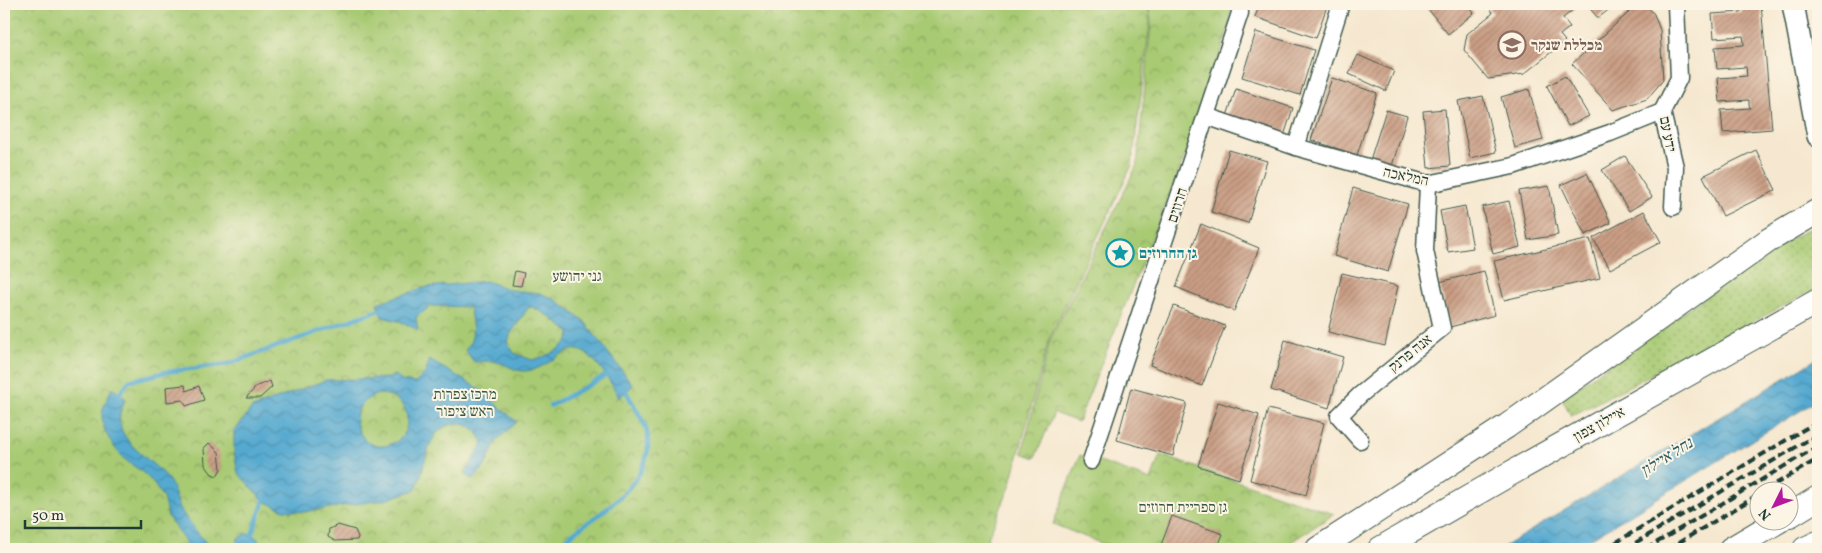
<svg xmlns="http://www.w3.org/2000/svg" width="1822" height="553" viewBox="0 0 1822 553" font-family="Vollkorn,'Frank Ruhl Libre',serif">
  <defs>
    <pattern id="grass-dots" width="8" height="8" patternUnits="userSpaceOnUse" patternTransform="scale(1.25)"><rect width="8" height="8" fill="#a8ca73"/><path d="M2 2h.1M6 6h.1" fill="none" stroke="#88a55f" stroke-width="1.8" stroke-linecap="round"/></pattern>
    <pattern id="park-crowns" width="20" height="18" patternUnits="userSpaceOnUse" patternTransform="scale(1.25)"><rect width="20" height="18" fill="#a8ca73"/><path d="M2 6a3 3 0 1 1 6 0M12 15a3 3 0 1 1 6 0" fill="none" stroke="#88a55f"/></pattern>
    <pattern id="water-waves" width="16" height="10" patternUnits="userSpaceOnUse" patternTransform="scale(1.25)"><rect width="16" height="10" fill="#54a9d0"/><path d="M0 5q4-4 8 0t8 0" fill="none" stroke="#458baa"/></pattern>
    <pattern id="building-hatch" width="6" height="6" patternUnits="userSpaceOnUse" patternTransform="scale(1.25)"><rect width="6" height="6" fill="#cb9e85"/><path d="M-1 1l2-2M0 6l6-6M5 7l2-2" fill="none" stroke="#a4826e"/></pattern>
  </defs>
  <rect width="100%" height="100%" fill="#fcf5e5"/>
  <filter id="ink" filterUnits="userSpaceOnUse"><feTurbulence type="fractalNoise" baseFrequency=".02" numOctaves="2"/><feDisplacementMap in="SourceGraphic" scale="10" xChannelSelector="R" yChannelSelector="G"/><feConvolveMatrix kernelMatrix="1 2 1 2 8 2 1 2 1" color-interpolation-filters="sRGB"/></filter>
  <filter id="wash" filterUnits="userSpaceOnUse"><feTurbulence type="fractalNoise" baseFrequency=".0096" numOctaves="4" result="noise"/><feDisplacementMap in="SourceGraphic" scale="20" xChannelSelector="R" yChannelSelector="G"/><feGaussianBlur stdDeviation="1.12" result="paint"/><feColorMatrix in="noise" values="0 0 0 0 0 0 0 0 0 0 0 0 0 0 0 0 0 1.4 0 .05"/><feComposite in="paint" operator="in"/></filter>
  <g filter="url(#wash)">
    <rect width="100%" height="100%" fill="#f6e8d0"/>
    <path fill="url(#grass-dots)" stroke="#648454" d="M1818,224v64l-247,128 -9,-18 210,-149z"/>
    <g fill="url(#park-crowns)" stroke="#648454">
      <path d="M4,4h1144l2,19 -18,142 -83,174 -39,148 -27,62h-979z"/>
      <path d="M1149,4h82l-2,22 -27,88 -124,308 -24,-9 -19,45 -13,-5 28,-113 87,-175 14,-142z"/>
      <path d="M1080,455l71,25 9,-25 174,59 -54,35h-165l-62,-25z"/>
    </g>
    <g fill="url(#water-waves)" stroke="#3a7382" fill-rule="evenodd">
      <path d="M486,281l25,9 29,3 16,7 29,22 48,63 -14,13c-7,-14 -28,-52 -47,-48 -16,4 -28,20 -46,21 -11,1 -19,-7 -29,-9 -7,-2 -16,0 -23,0l-9,-12c12,-12 7,-28 4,-43l-38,-1 -15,11 2,13 -16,-8 -20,-5 -5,-14 50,-16zM532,307l17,9 21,17c-1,15 -25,24 -38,27l-18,-7 -6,-10 2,-8 18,-27z"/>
      <path d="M1818,358v42l-244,149h-74z"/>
      <path d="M429,360l49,28 39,34 -20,18 -12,26 -10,12h-6l-4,-5 18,-30c-4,-10 -10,-18 -22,-19 -37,-3 -33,44 -46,66l-27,9 -84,13 -20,-2 -20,-9 -26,-28 -4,-22v-19l18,-24 74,-28 64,-2 5,-3 7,6 13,2 11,-11zM378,394c24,0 36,20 25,42 -35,34 -71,-27 -25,-42z"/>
      <path d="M112,388l14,11c-23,37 22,56 41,79 8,9 8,22 14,32 8,14 20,26 30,39h-21l-22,-32 -5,-19 -9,-14 -8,-9 -23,-17 -11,-14 -7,-13 -3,-13 1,-10z"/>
      <path d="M248,533l10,6 1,10h-22l1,-11z"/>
    </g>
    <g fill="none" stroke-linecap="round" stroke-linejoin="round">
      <g stroke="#54a9d0" stroke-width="4.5">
        <path d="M119,394l10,-13 37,-9 62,-8 151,-54"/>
        <path d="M550,406l57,-31"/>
        <path d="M252,534l12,-33"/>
        <path d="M559,549c9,-15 23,-22 37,-32 26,-19 59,-48 51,-85 -3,-13 -15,-28 -21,-41"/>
      </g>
    </g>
    <g id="blocks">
      <g fill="url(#building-hatch)">
        <path d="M1260,4h60l7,2 -11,32 -61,-21z"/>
        <path d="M1424,4h43l7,9 -26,21z"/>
        <path d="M1486,4h94l-17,14 7,9 -10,8 5,6 -41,33 -36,5 -24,-29 3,-16 26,-21z"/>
        <path d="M1586,4h30l-18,14z"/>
        <path d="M1638,4h7l9,10 6,16 3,50 -16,19 -34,11 -41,-46z"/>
        <path d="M1740,4h21l11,125 -49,4 -2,-23 29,-2 -1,-4v-4l-29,2 -2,-24 29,-2 -1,-9 -29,2 -2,-22 29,-2v-3l-1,-6 -29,2 -2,-24 29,-2z"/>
        <path d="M1256,32l58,18 -14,45 -58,-18z"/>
        <path d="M1358,55l36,16 -8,20 -37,-17z"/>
        <path d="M1565,76l24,40 -21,10 -21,-40z"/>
        <path d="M1332,78l45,15 -20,62 -46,-15z"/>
        <path d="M1236,89l57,19 -10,31 -57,-20z"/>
        <path d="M1529,89l14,51 -28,8 -14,-51z"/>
        <path d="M1483,96l13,56 -26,6 -12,-57z"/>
        <path d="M1445,109l5,57 -22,2 -5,-57z"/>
        <path d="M1386,110l21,6 -15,50 -22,-6z"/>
        <path d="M1229,150l38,11 -19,62 -37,-11z"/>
        <path d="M1756,150l20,40 -53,26 -20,-40z"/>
        <path d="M1625,156l27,41 -23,14 -27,-41z"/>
        <path d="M1587,173l24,50 -26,12 -24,-50z"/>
        <path d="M1549,186l9,49 -30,5 -9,-49z"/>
        <path d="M1353,188l55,16 -20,68 -54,-16z"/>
        <path d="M1509,201l11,46 -27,7 -11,-47z"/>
        <path d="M1465,206l8,42 -25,4 -8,-41z"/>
        <path d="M1644,211l17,31 -51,27 -17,-31z"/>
        <path d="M1201,224l58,24 -25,63 -58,-24z"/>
        <path d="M1590,239l10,39 -96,22 -10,-39z"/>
        <path d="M515,271l9,2 -3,13 -9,-1z"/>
        <path d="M1484,271l11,44 -45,12 -11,-45z"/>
        <path d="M1342,273l56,13 -13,60 -57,-14z"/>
        <path d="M1174,306l51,20 -23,60 -52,-21z"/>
        <path d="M1285,340l58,17 -14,51 -58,-18z"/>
        <path d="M270,381l2,6 -12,11h-14l11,-12z"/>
        <path d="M185,385l1,6 13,-5 5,14 -18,6 -3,-6 -16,2 -1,-15z"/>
        <path d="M1131,388l56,15 -14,53 -56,-16z"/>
        <path d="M1218,402l41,13 -20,64 -41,-13z"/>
        <path d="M1268,409l56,14 -18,72 -56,-15z"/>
        <path d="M209,443l10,9 2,17 -4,7 -5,-2 -7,-9 -1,-17z"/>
        <path d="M1172,516l51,18 -6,15h-44l-12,-4z"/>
        <path d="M338,525l17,5 3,7 -1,3 -22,1 -7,-4 1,-8z"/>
      </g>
    </g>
  </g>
  <g filter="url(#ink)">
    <use href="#blocks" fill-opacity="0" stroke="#3f574b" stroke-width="1"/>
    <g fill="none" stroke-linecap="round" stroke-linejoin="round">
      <g stroke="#3f574b" stroke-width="19">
        <g id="minor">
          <path d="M1206,116l90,31 132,37 85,-18 97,-33 52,-21"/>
          <path d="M1296,147l45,-143"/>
          <path d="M1673,207l2,-40 -13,-55 17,-34 -3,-74"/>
          <path d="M1360,440l-21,-24 21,-21 82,-67 -17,-77 3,-67"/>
          <path d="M1091,461l149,-448 -1,-9"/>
        </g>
      </g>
      <g stroke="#3f574b" stroke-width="24">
        <path id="major" d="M1793,4l25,132"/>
      </g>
      <g stroke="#3f574b" stroke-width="26">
        <g id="highway">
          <path d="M1790,515l28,-17"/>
          <path d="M1318,549l189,-123 262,-186 49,-29"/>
          <path d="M1380,549l126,-73 312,-175"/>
          <path d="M1731,549l49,-29"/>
          <path d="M1805,549l13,-6"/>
        </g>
      </g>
      <use href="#minor" stroke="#fff" stroke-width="16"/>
      <use href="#major" stroke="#fff" stroke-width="21"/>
      <use href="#highway" stroke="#fff" stroke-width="24"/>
      <g stroke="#1f3d34" stroke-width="4" stroke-dasharray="8 4" stroke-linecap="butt">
        <path d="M1765,490l53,-31"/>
        <path d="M1605,549l213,-128"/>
        <path d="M1625,549l193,-115"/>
        <path d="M1646,549l172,-103"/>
        <path d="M1668,549l92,-55"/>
      </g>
    </g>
  </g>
  <defs>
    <g id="university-ring" transform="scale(1.4375)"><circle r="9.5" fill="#fcf5e5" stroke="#8d6e63" stroke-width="1.5"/><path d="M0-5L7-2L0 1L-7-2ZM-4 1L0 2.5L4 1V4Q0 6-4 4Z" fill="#8d6e63"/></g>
    <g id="sight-ring" transform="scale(1.4375)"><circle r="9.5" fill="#fcf5e5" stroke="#0f9aa8" stroke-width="1.5"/><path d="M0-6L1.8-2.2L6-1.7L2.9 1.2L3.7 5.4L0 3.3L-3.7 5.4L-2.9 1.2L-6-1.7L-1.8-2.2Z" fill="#0f9aa8"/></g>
  </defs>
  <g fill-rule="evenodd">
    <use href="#university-ring" x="1512" y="45"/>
    <use href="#sight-ring" x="1120" y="253"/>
  </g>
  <g text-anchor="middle" stroke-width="4" stroke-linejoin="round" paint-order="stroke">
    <g font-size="15" font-weight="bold" fill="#785e54" stroke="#fcf5e5" text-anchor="start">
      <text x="1531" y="50">מכללת שנקר</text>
    </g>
    <g font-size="15" fill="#1f3d34" stroke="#fcf5e5">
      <text transform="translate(1668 134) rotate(79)" y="5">ידע עם</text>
      <text transform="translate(1406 176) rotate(12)" y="5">המלאכה</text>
      <text transform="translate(1177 205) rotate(-72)" y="5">חרוזים</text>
      <text transform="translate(1410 353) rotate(-39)" y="5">אנה פרנק</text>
      <text transform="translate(1599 424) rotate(-29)" y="5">איילון צפון</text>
    </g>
    <g font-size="15" font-weight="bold" fill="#0d838f" stroke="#fcf5e5" text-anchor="start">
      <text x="1139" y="258">גן החרוזים</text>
    </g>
    <g font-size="15" fill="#3a5941" stroke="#fcf5e5">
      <text x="577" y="281">גני יהושע</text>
      <text x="465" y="399">מרכז צפרות<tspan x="465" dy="17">ראש ציפור</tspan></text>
      <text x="1183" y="512">גן ספריית חרוזים</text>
    </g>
    <g font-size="16" font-style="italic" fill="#2f5d63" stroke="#fcf5e5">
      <text transform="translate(1666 456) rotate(-32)" y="6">נחל איילון</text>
    </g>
  </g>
  <rect width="1822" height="553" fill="none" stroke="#fcf5e5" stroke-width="20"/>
  <g transform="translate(1774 506) rotate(228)"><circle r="24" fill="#fcf5e5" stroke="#a4ab9e"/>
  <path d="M0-4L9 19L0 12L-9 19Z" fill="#b5179e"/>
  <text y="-8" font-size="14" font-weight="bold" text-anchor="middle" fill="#1f3d34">N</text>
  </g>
  <path d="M25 520v8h116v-8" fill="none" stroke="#1f3d34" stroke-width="2.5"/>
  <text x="32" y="520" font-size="15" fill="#1f3d34" stroke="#fcf5e5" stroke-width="4" paint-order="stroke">50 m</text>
</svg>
